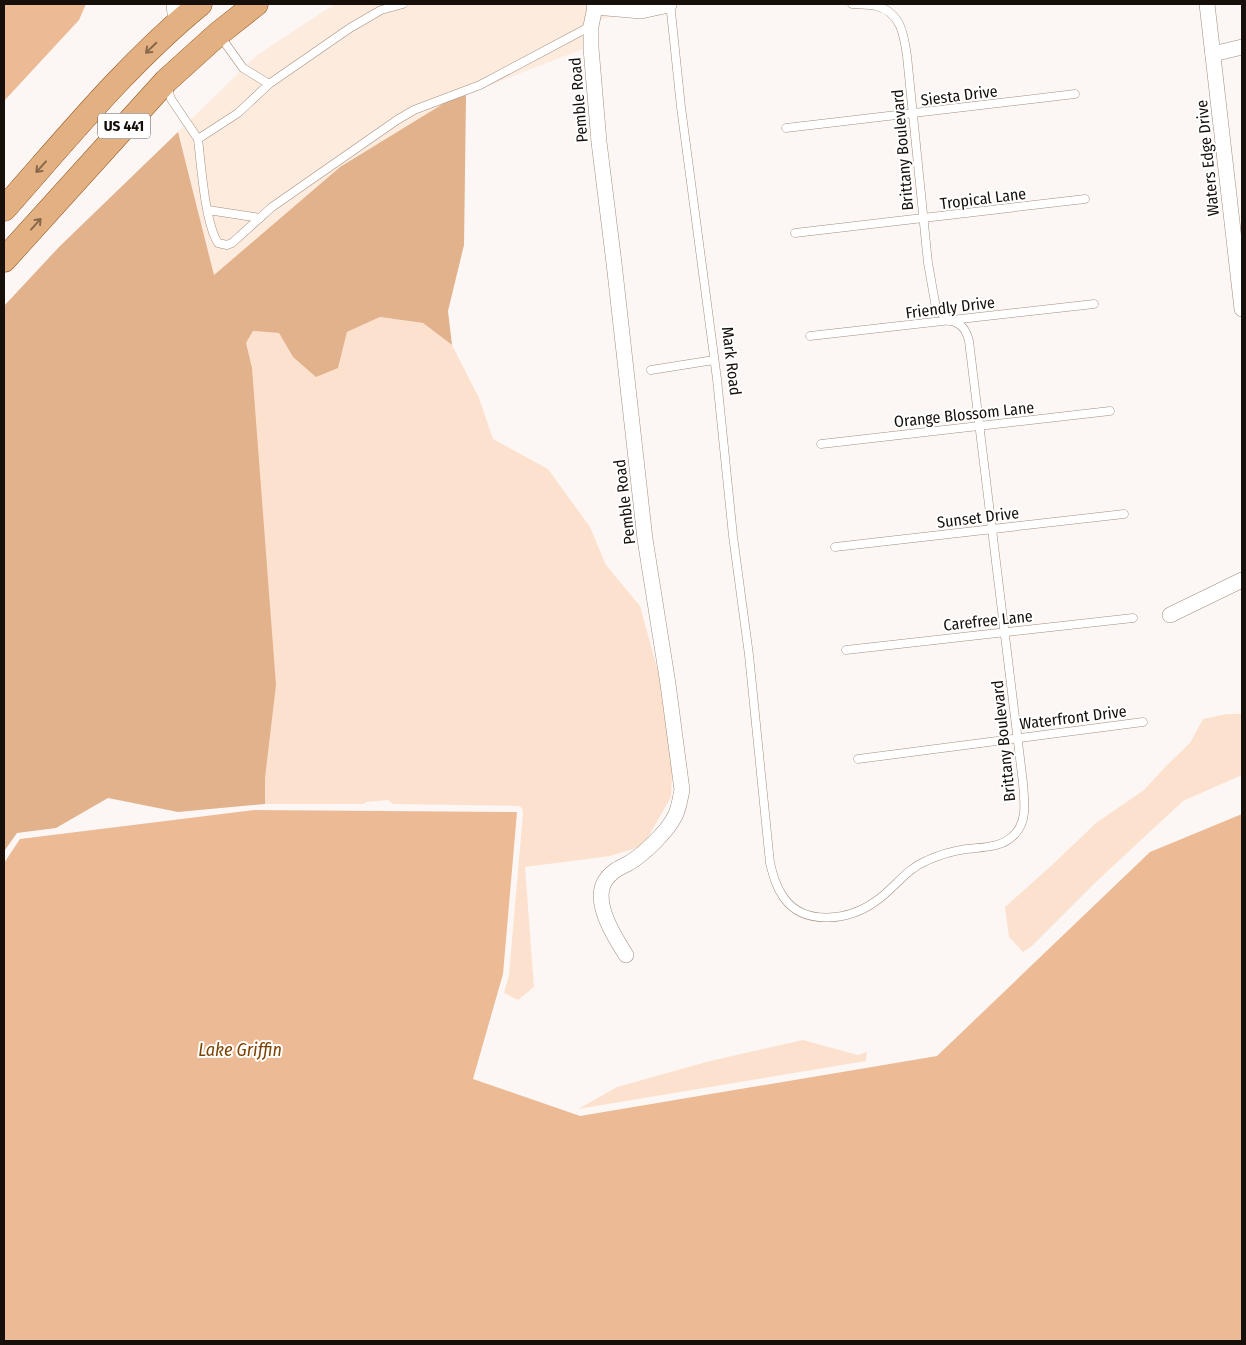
<svg xmlns="http://www.w3.org/2000/svg" width="1246" height="1345" viewBox="0 0 1246 1345" font-family="'Fira Sans Condensed',sans-serif">
  <rect width="100%" height="100%" fill="#fcf7f4"/>
  <path fill="#fdebde" d="M335,4h337l-76,16 -8,27 -142,55 -106,65 -126,108 -36,-143 79,-77z"/>
  <g fill="#fce2ce">
    <path d="M380,317l43,6 29,22 27,53 14,41 55,30 42,58 16,38 34,41 34,124 -3,67 -28,49 -33,10 -85,11 9,120 -16,13 -14,-7 5,-18 14,-162 -1,-5 -3,-2 -126,-2 -5,-4 -22,2 -2,2h-99l-19,-461 7,-12 26,2 14,24 45,11 9,-36z"/>
    <path d="M1227,714h15v61l-59,26 -86,80 -66,66 -8,5 -14,-15 -4,-30 46,-41 45,-43 48,-33 22,-24 24,-23 13,-24z"/>
    <path d="M803,1040l55,15 9,-3 -1,9 -288,48 39,-22 93,-26z"/>
  </g>
  <path fill="#e2b28d" d="M466,95l-2,150 -16,66 4,34 -29,-22 -43,-6 -33,15 -9,36 -22,9 -23,-20 -14,-24 -26,-2 -7,12 6,25 24,317 -11,93v26l-87,8 -70,-14 -52,30 -39,5 -12,17 -1,-2v-542l55,-59 119,-115 36,143 126,-108 106,-65z"/>
  <g fill="#ecbb96">
    <path d="M4,4h82l-7,16 -75,81z"/>
    <path d="M254,810l263,2 -14,162 -30,105 107,37 357,-60 213,-204 92,-38v527h-1238v-478l16,-24z"/>
  </g>
  <g fill="none" stroke-linecap="round" stroke-linejoin="round">
    <g stroke="#a38e7f" stroke-width="9">
      <g id="service">
        <path d="M671,4l-2,1 2,7 10,95 36,272 16,157 16,119 21,208c3,12 6,24 14,35 21,29 66,22 92,3 18,-12 30,-32 50,-40 13,-6 26,-10 40,-12 18,-2 36,-1 49,-15 13,-14 9,-34 8,-51l-54,-442c-3,-11 -6,-16 -17,-20"/>
        <path d="M852,4c8,1 16,0 24,2 25,6 28,29 31,50l21,207 8,45 13,13"/>
        <path d="M220,36l23,32 26,16"/>
        <path d="M167,86l4,13 27,40 40,-26 31,-29 81,-56 31,-18 22,-6"/>
        <path d="M786,128l289,-34"/>
        <path d="M198,139c3,25 7,84 20,104l9,2 5,-2 40,-36 125,-87 17,-10 66,-25 111,-59"/>
        <path d="M208,210l52,8"/>
        <path d="M795,233l290,-34"/>
        <path d="M810,336l284,-32"/>
        <path d="M651,370l63,-10"/>
        <path d="M821,444l289,-33"/>
        <path d="M835,547l289,-33"/>
        <path d="M846,650l287,-32"/>
        <path d="M858,759l285,-37"/>
      </g>
    </g>
    <g stroke="#a38e7f" stroke-width="16">
      <g id="minor">
        <path d="M174,4l2,19"/>
        <path d="M594,4l1,3 46,4 28,-6"/>
        <path d="M1207,4l35,305"/>
        <path d="M595,7l-4,19v22l8,94 15,121 31,276 23,145 14,106c-2,9 -3,18 -7,26 -8,16 -31,38 -46,47 -9,5 -18,8 -24,18 -13,21 10,57 21,74"/>
        <path d="M1213,54l29,-7"/>
        <path d="M1170,615l72,-35"/>
      </g>
    </g>
    <g stroke="#905621" stroke-width="25">
      <g id="primary">
        <path d="M4,209c63,-71 123,-145 196,-205"/>
        <path d="M4,260l162,-179 52,-47 38,-30"/>
      </g>
    </g>
    <use href="#service" stroke="#fff" stroke-width="8"/>
    <use href="#minor" stroke="#fff" stroke-width="15"/>
    <use href="#primary" stroke="#e3b181" stroke-width="24"/>
  </g>
  <defs><path id="oneway-shaft" d="M-6 0H5M1.5-3L5.5 0L1.5 3" fill="none" stroke-width="1.6" stroke-linecap="round" stroke-linejoin="round" transform="scale(1.25)"/></defs>
  <g stroke="#87684b">
    <use href="#oneway-shaft" transform="translate(151 48) rotate(136)"/>
    <use href="#oneway-shaft" transform="translate(41 167) rotate(132)"/>
    <use href="#oneway-shaft" transform="translate(36 224) rotate(-48)"/>
  </g>
  <g text-anchor="middle" stroke-width="4" stroke-linejoin="round" paint-order="stroke">
    <rect fill="#fff" stroke="#5d5754" stroke-width="1" x="98" y="113.5" width="52" height="25" rx="4"/>
    <g font-size="15" font-weight="bold" fill="#170f0a">
      <text x="124" y="131">US 441</text>
    </g>
    <g font-size="16" fill="#170f0a" stroke="#fff">
      <text transform="translate(959 95) rotate(-7)" y="6">Siesta Drive</text>
      <text transform="translate(578 100) rotate(-95)" y="6">Pemble Road</text>
      <text transform="translate(902 150) rotate(-95)" y="6">Brittany Boulevard</text>
      <text transform="translate(1207 158) rotate(-96)" y="6">Waters Edge Drive</text>
      <text transform="translate(983 198) rotate(-7)" y="6">Tropical Lane</text>
      <text transform="translate(950 307) rotate(-7)" y="6">Friendly Drive</text>
      <text transform="translate(732 361) rotate(83)" y="6">Mark Road</text>
      <text transform="translate(964 414) rotate(-6)" y="6">Orange Blossom Lane</text>
      <text transform="translate(624 502) rotate(-97)" y="6">Pemble Road</text>
      <text transform="translate(978 517) rotate(-7)" y="6">Sunset Drive</text>
      <text transform="translate(988 620) rotate(-6)" y="6">Carefree Lane</text>
      <text transform="translate(1073 717) rotate(-7)" y="6">Waterfront Drive</text>
      <text transform="translate(1003 741) rotate(-96)" y="6">Brittany Boulevard</text>
    </g>
    <g font-size="18" font-style="italic" fill="#7d4200" stroke="#fff">
      <text x="240" y="1056">Lake Griffin</text>
    </g>
  </g>
  <rect width="1246" height="1345" fill="none" stroke="#170f0a" stroke-width="10"/>
</svg>
